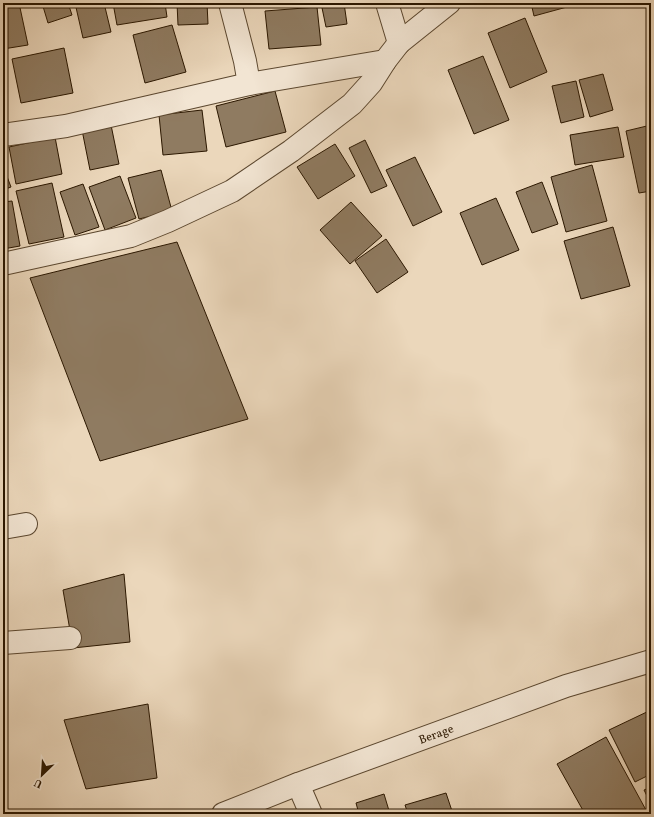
<svg xmlns="http://www.w3.org/2000/svg" width="654" height="817" viewBox="0 0 654 817" font-family="Vollkorn,serif">
  <rect width="100%" height="100%" fill="#ebd7bb"/>
  <filter id="stains"><feTurbulence type="fractalNoise" baseFrequency=".005" numOctaves="4"/><feColorMatrix values="0 0 0 0 .2 0 0 0 0 .09 0 0 0 0 .02 0 0 0 .5 -.17"/></filter>
  <radialGradient id="worn" r=".72"><stop offset=".6" stop-color="#630" stop-opacity="0"/><stop offset="1" stop-color="#630" stop-opacity=".3"/></radialGradient>
  <g fill="#8f7b61" stroke="#2b1700">
    <path d="M3,3h16l9,42 -25,4z"/>
    <path d="M42,3h26l4,12 -24,8z"/>
    <path d="M75,3h29l7,29 -28,6z"/>
    <path d="M113,3h52l2,14 -50,8z"/>
    <path d="M177,3h30l1,21 -30,1z"/>
    <path d="M321,3h23l3,21 -21,3z"/>
    <path d="M531,3h35l1,4 -33,9z"/>
    <path d="M317,7l4,38 -52,4 -4,-38z"/>
    <path d="M525,18l22,54 -37,16 -22,-55z"/>
    <path d="M172,25l14,47 -41,11 -12,-48z"/>
    <path d="M64,48l9,45 -52,10 -9,-44z"/>
    <path d="M483,56l26,64 -35,14 -26,-64z"/>
    <path d="M603,74l10,36 -23,7 -11,-37z"/>
    <path d="M576,81l8,36 -23,6 -9,-37z"/>
    <path d="M275,91l11,41 -60,15 -10,-41z"/>
    <path d="M202,110l5,41 -44,4 -4,-40z"/>
    <path d="M111,125l8,39 -29,6 -8,-40z"/>
    <path d="M651,125v66l-12,2 -13,-62z"/>
    <path d="M618,127l6,30 -49,8 -5,-30z"/>
    <path d="M55,137l7,37 -46,10 -7,-37z"/>
    <path d="M365,140l22,46 -16,7 -22,-45z"/>
    <path d="M335,144l20,32 -37,23 -21,-32z"/>
    <path d="M415,157l27,55 -29,14 -27,-56z"/>
    <path d="M592,165l15,56 -41,11 -15,-55z"/>
    <path d="M3,166l8,21 -8,3z"/>
    <path d="M161,170l11,41 -33,8 -11,-41z"/>
    <path d="M120,176l16,42 -31,12 -16,-43z"/>
    <path d="M542,182l16,42 -26,9 -16,-41z"/>
    <path d="M52,183l12,54 -35,7 -13,-53z"/>
    <path d="M83,184l16,43 -24,8 -15,-43z"/>
    <path d="M496,198l23,52 -37,15 -22,-52z"/>
    <path d="M12,201l8,45 -17,3v-47z"/>
    <path d="M351,202l31,34 -32,28 -30,-34z"/>
    <path d="M613,227l17,59 -49,13 -17,-58z"/>
    <path d="M386,239l22,33 -31,21 -22,-32z"/>
    <path d="M177,242l71,177 -148,42 -70,-183z"/>
    <path d="M124,574l6,68 -57,6 -10,-58z"/>
    <path d="M148,704l9,74 -71,11 -22,-69z"/>
    <path d="M651,710v64l-16,8 -26,-52z"/>
    <path d="M606,737l40,73 -8,4h-53l-28,-50z"/>
    <path d="M651,787v17l-7,-14z"/>
    <path d="M446,793l7,21h-45l-3,-9z"/>
    <path d="M384,794l6,20h-31l-3,-11z"/>
  </g>
  <g fill="none" stroke-linecap="round" stroke-linejoin="round">
    <g stroke="#5b472f" stroke-width="24">
      <g id="street">
        <path d="M230,3l15,58 4,23"/>
        <path d="M387,3l12,40"/>
        <path d="M3,135l63,-9 183,-42 136,-23"/>
        <path d="M3,264l128,-28 37,-15 64,-30 59,-40 61,-47 19,-21 14,-22 14,-18 50,-40"/>
        <path d="M3,528l23,-4"/>
        <path d="M3,643l67,-5"/>
        <path d="M298,784l13,30"/>
        <path d="M223,814l75,-30 268,-98 85,-25"/>
      </g>
    </g>
    <use href="#street" stroke="#f2e5d3" stroke-width="22"/>
  </g>
  <g text-anchor="middle" stroke-width="3" stroke-linejoin="round" paint-order="stroke">
    <g font-size="12" fill="#2b1700" stroke="#f2e5d3">
      <text transform="translate(436 734) rotate(-20)" y="4">Berage</text>
    </g>
  </g>
  <rect width="654" height="817" fill="none" stroke="#ebd7bb" stroke-width="16"/>
  <rect x="4" y="4" width="646" height="809" fill="none" stroke="#2b1700" stroke-width="2"/>
  <rect x="8" y="8" width="638" height="801" fill="none" stroke="#2b1700"/>
  <g transform="translate(42 775) rotate(205)" stroke="#f2e5d3" stroke-width="3" paint-order="stroke">
  <path d="M0-3L7 15L0 10L-7 15Z" fill="#2b1700"/>
  <text y="-6" font-size="11" font-weight="bold" text-anchor="middle" fill="#2b1700">U</text>
  </g>
  <rect width="100%" height="100%" filter="url(#stains)"/>
  <rect width="100%" height="100%" fill="url(#worn)"/>
</svg>
